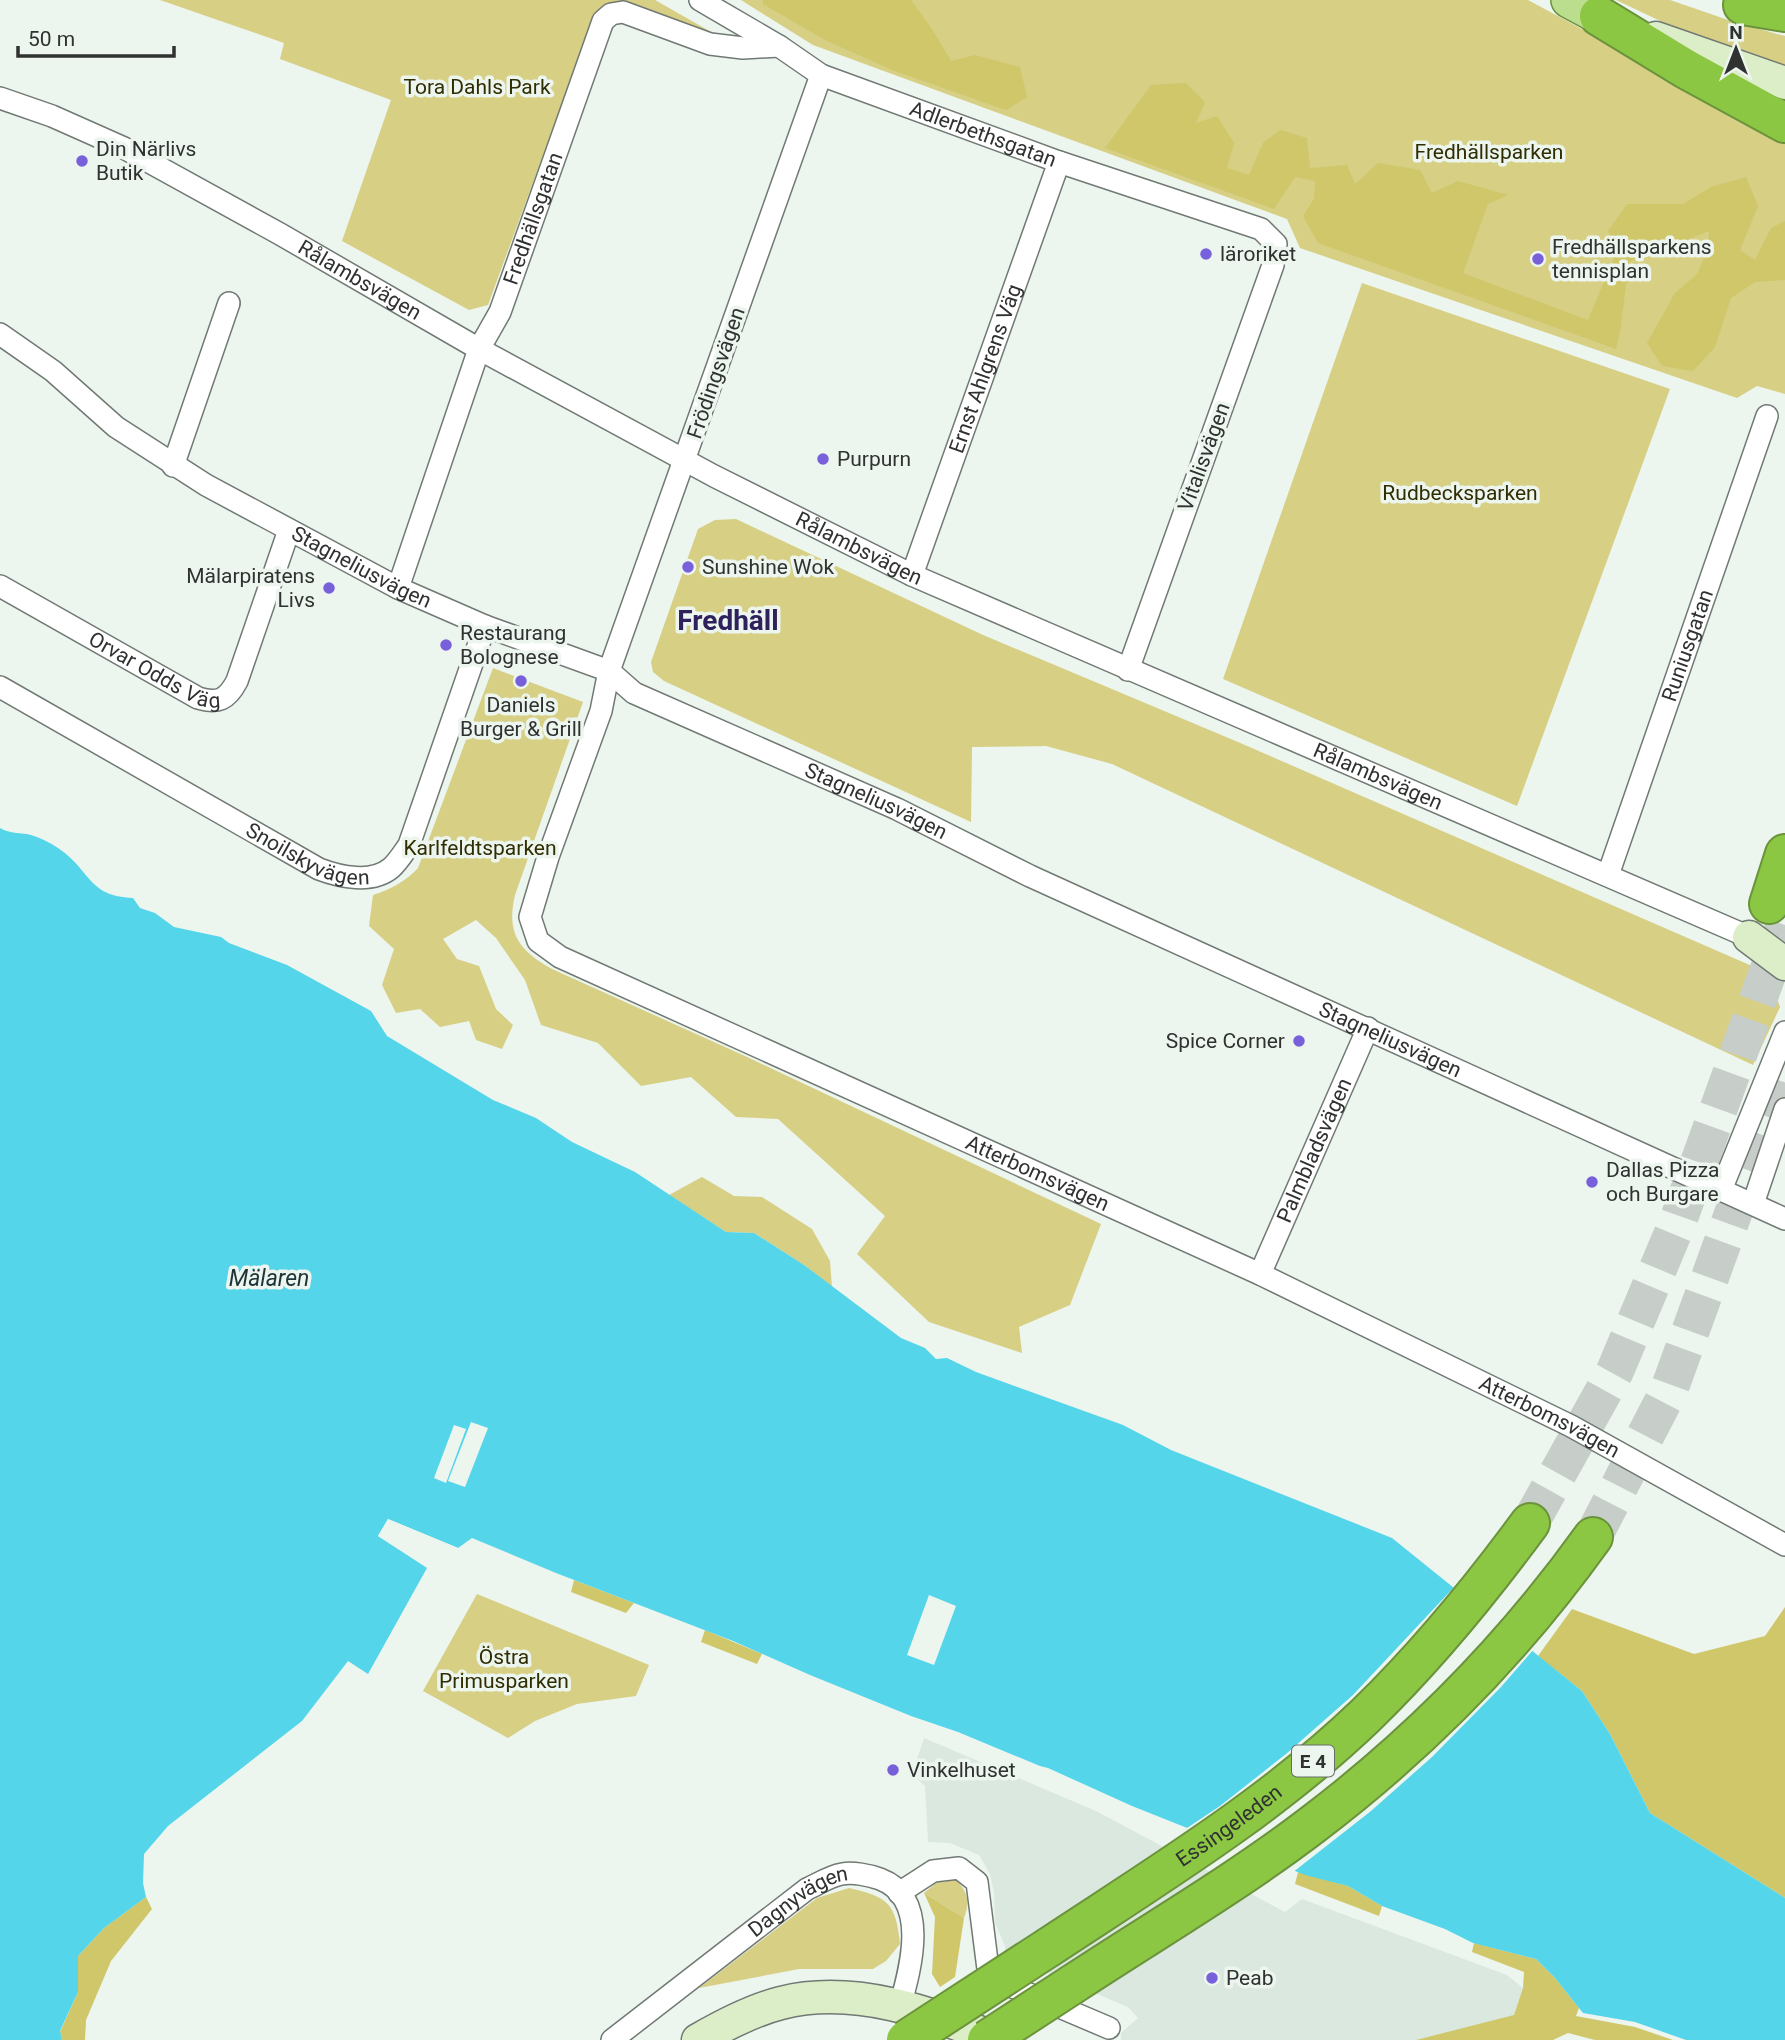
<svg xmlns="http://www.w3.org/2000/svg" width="1785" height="2040" viewBox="0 0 1785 2040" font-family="Roboto,sans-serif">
  <rect width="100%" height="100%" fill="#edf5ef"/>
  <path fill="#dae8df" d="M924,1738l172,73 189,101 17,-13 205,76 16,13 -17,52h-385v-7l17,-15 -10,-11 -123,-52v-9l-10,-23 -1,-30 -4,-19 -11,-19 -29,-12 -22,-1 -3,-56 -13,-12z"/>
  <g fill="#d6cf84">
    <path d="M160,0h495l58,33 -4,3 -103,-30 -11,8 -107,291 -19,5 -127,-69 49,-141 -111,-41 4,-16z"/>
    <path d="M741,0h787l180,97 77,45v252l-28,-8 -20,12 -437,-150 -13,-29 -474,-174z"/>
    <path d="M1616,0h54l64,22 51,14v31l-93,-31z"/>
    <path d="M1362,283l308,106 -153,417 -294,-127z"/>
    <path d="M736,519l247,116 255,107 530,231 12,34 -27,58 -641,-301 -66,-18 -74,1 -1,75 -307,-141 -11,-9 -2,-10 47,-133 17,-9z"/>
    <path d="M493,668l90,34 -68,193c-9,39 4,55 37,74l193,87 356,168 -31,81 -51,22 3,26 -93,-31 -72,-68 28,-38 -107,-97 -42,-2 -45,-40 -50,9 -43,-43 -57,-18 -16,-45 -29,-42 -20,-18 -33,19 14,20 22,7 17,43 17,16 -11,24 -26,-9 -7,-19 -29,6 -20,-18 -24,4 -14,-28 12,-36 -25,-23 4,-31c18,-6 32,-13 45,-27z"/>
    <path d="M702,1177l32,19 28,1 50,32 18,32 2,26 -28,-22 -50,-32 -28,-1 -57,-37z"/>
    <path d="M477,1594l172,71 -13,31 -59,8 -42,17 -27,17 -85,-47z"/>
    <path d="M940,1880h16c12,12 14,22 8,38l-40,-25z"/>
    <path d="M849,1888c39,9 47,15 51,56l-14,17 -13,8h-74l-100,19 118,-90z"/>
  </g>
  <g fill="#cfc76a">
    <path d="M763,0h148l21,29 19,32 24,-6 45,12 7,30 -21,13 -114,-40 -67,-30 -62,-36z"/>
    <path d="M1186,83l19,19 -9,21 21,-7 17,27 -7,25 22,7 14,-32 17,-13 27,8 3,30 37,-3 8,19 23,-21 42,7 12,23 26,-12 50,14 -20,9 -25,69 125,47 29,-69 -9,-20 19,-27h56l28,-17 35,-10 12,29 -18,44 15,10 16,-32 14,-7v59l-30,2 -24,16 -16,49 -22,24 -31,-5 -15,-23 28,-50 22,-19 11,-25 1,-18 -80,31 -9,70 -4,17 -298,-106 -15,-27 11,-17 1,-18 -20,-4 -21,32 -169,-61 46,-63z"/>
    <path d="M574,1580l60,23 -8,10 -55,-21z"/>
    <path d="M1785,1607v291l-135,-85 -40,-79 -28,-43 -44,-35 34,-47 122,45 71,-18z"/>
    <path d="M705,1630l57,24 -5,10 -56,-22z"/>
    <path d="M1298,1872l50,14 34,20 -3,10 -84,-32z"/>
    <path d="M924,1893l40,25 -9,59 -15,10 -8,-13 3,-57z"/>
    <path d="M146,1897l6,12 -41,52 -25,59 -1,20h-23l-2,-8 18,-40v-36l26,-28z"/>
    <path d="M1474,1943l62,16 19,19 24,30 -3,8 59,11 38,13h-78l-27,-7 -15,7h-137l98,-25 9,-27 1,-16 -52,-20z"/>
  </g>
  <path fill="#54d5ea" d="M0,828c9,5 17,5 27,6 10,2 22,8 31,14 34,23 29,48 75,50l7,10 15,5 19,14 47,10 8,6 58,22 84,46 16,25 106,64 43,18 36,24 63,30 91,60 28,1 50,32 97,73 24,10 11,11 11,-1 29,14 147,53 48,25 221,88 190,153 28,43 40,79 135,85v142h-99l-51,-18 -52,-9 -28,-35 -19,-19 -63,-16 -28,-14 -63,-23 -34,-20 -43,-11 -173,-69 -84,-38 -8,-2 -82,-34 -47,-16 -101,-41 -77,-34 -177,-68 -84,-35 -14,10 -70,-29 -10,17 49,32 -59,106 -20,-13 -46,60 -134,105 -24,28 -1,29 3,14 -42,31 -26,28v36l-18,39 2,9h-62z"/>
  <g fill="#edf5ef">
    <path d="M471,1422l17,6 -23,59 -17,-6z"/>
    <path d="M454,1425l12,4 -20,54 -12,-5z"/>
    <path d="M388,1519l70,29 -1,4 -68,-28 -6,11 46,30 1,4 -52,-33z"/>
    <path d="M1456,1585l78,64 -33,38 -69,70 -61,54 -79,62 -108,-43 36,-24 66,-52 67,-59z"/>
    <path d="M929,1595l27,11 -22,59 -27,-10z"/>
  </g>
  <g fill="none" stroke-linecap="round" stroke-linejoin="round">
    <g stroke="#c7cec9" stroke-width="38" stroke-dasharray="38 19" stroke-linecap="butt">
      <path d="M1530,1523l85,-152 63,-150 107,-296"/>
      <path d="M1593,1537l76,-147 116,-319"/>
    </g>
    <g stroke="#717974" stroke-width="24">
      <g id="street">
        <path id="s1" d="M700,0l79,46 42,29 238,87 202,67 15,15 -3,21 -145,405"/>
        <path id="s2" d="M821,75l-212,596 -8,40 -53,146 -18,60 8,24 22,16 700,317 311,152 214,119"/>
        <path id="s3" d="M0,98l52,18 72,32 156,86 199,115 235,127 198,99 837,362"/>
        <path id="s4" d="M0,334l53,37 63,56 90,58 192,103 87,38 124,45 25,22 263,116 133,67 755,343"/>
        <path d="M173,466l56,-163"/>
        <path id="s5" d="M912,575l147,-413"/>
        <path id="s6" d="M0,586l198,112c20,6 29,2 39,-17l52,-151"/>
        <path id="s7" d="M398,588l81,-239 21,-37 103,-291 8,-7 12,-2 87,32 33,4 36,-2"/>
        <path id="s8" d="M0,687l319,182c21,8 53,15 72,-1 7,-6 13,-16 18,-23l76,-219"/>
        <path id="s9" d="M1608,875l159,-459"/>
        <path d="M1721,1190l64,-158"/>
        <path d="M1753,1204l32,-95"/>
        <path id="s10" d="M1260,1274l108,-246"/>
        <path d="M899,1893l34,-22 26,-3 18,14 12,95 120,51"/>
        <path id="s11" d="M612,2040l195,-151c11,-5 23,-13 35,-15 11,-2 27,1 38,5 50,19 31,88 20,127"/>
      </g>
    </g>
    <g stroke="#717974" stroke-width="35">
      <g id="secondary">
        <path d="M1656,38l129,45"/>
        <path d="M1749,937l36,27"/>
        <path d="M698,2040c26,-15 55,-30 83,-37 75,-19 151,11 219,37"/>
      </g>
    </g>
    <g stroke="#6b933c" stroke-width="38">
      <path id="primary" d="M1569,0l30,16"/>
    </g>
    <g stroke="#6b933c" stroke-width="42">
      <g id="highway">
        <path d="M1743,5l42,7"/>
        <path d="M1599,16l87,53 99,54"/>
        <path d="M1769,904l16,-50"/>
        <path id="s12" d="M1049,1947c109,-72 221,-140 316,-231 61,-59 115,-125 165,-193"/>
        <path d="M1073,1984c79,-52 163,-101 239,-159 107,-81 203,-179 281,-288"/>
      </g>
    </g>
    <use href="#street" stroke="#fff" stroke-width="21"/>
    <use href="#secondary" stroke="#dceec7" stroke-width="32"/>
    <use href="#primary" stroke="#badd8e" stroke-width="35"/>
    <use href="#highway" stroke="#8cc743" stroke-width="38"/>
    <g stroke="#6b933c" stroke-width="42" stroke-linecap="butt">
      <g id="highway-bridge">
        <path d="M906,2040l143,-93"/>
        <path d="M987,2040l86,-56"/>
      </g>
    </g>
    <use href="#highway-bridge" stroke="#8cc743" stroke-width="38"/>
  </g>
  <g fill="#7960db" stroke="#edf5ef" stroke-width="2.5">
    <circle cx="82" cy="161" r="7"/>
    <circle cx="1206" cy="254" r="7"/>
    <circle cx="1538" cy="259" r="7"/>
    <circle cx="823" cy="459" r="7"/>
    <circle cx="688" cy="567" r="7"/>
    <circle cx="329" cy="588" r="7"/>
    <circle cx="446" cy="645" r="7"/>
    <circle cx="521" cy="681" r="7"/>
    <circle cx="1299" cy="1041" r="7"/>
    <circle cx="1592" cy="1182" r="7"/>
    <circle cx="893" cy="1770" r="7"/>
    <circle cx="1212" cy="1978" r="7"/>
  </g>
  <g text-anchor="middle" stroke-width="7" stroke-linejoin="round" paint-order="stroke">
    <rect fill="#edf5ef" stroke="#686c69" stroke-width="2" x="1292" y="1745.5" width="42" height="31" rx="5"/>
    <g font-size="19" font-weight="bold" fill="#2f3230">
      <text x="1313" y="1768">E 4</text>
    </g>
    <g font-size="21" fill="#312d03" stroke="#edf5ef">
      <text x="477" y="94">Tora Dahls Park</text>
      <text x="1489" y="159">Fredhällsparken</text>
      <text x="1460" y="500">Rudbecksparken</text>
      <text x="480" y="855">Karlfeldtsparken</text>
      <text x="504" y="1664">Östra<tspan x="504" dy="24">Primusparken</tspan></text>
    </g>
    <g font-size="21" fill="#2f3230" stroke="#edf5ef">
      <text dy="7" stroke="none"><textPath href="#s1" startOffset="315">Adlerbethsgatan</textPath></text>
      <text dy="7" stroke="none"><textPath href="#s7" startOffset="394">Fredhällsgatan</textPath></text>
      <text dy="7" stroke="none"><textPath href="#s3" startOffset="404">Rålambsvägen</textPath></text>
      <text dy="7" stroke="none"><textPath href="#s5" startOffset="219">Ernst Ahlgrens Väg</textPath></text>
      <text transform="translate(716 373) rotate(-71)" y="7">Frödingsvägen</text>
      <text transform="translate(1204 457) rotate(-70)" y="7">Vitalisvägen</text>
      <text dy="7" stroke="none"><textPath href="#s3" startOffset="971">Rålambsvägen</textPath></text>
      <text dy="7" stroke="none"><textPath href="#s4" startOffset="432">Stagneliusvägen</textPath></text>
      <text dy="7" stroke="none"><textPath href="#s9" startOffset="243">Runiusgatan</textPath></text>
      <text dy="7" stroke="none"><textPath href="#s6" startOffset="177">Orvar Odds Väg</textPath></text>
      <text dy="7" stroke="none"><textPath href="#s3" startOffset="1538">Rålambsvägen</textPath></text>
      <text dy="7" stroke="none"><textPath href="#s4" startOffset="999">Stagneliusvägen</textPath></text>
      <text dy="7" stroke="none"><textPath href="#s8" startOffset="352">Snoilskyvägen</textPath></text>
      <text dy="7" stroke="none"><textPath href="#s4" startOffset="1566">Stagneliusvägen</textPath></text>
      <text dy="7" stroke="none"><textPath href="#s10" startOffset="135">Palmbladsvägen</textPath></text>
      <text dy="7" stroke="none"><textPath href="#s2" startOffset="1468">Atterbomsvägen</textPath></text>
      <text dy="7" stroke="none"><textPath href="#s2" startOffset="2035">Atterbomsvägen</textPath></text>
      <text dy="7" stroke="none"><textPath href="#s12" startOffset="217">Essingeleden</textPath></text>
      <text dy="7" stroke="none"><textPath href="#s11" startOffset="233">Dagnyvägen</textPath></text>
    </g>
    <g font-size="21" fill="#2f3230" stroke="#edf5ef" text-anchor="start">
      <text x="96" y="156">Din Närlivs<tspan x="96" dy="24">Butik</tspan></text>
      <text x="1552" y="254">Fredhällsparkens<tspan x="1552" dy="24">tennisplan</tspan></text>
      <text x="1220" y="261">läroriket</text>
      <text x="837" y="466">Purpurn</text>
      <text x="702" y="574">Sunshine Wok</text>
      <text x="315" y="583" text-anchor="end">Mälarpiratens<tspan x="315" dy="24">Livs</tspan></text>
      <text x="460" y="640">Restaurang<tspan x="460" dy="24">Bolognese</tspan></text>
      <text x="521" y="712" text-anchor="middle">Daniels<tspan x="521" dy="24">Burger &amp; Grill</tspan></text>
      <text x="1285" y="1048" text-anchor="end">Spice Corner</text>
      <text x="1606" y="1177">Dallas Pizza<tspan x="1606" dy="24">och Burgare</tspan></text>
      <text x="907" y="1777">Vinkelhuset</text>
      <text x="1226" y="1985">Peab</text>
    </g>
    <g font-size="23" font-style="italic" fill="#1e3438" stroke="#edf5ef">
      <text x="269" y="1286">Mälaren</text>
    </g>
    <g font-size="28" font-weight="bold" fill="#2e215c" stroke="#edf5ef">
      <text x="728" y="630">Fredhäll</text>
    </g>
  </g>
  <g transform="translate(1736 49)" stroke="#edf5ef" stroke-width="5" paint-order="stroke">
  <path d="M0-5L12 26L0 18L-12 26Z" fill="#2f3230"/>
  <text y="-10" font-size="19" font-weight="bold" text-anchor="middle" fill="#2f3230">N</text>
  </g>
  <path d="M18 46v10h156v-10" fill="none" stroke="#2f3230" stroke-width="3.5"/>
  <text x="28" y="46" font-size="21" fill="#2f3230" stroke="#edf5ef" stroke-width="5" paint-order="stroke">50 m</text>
</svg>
